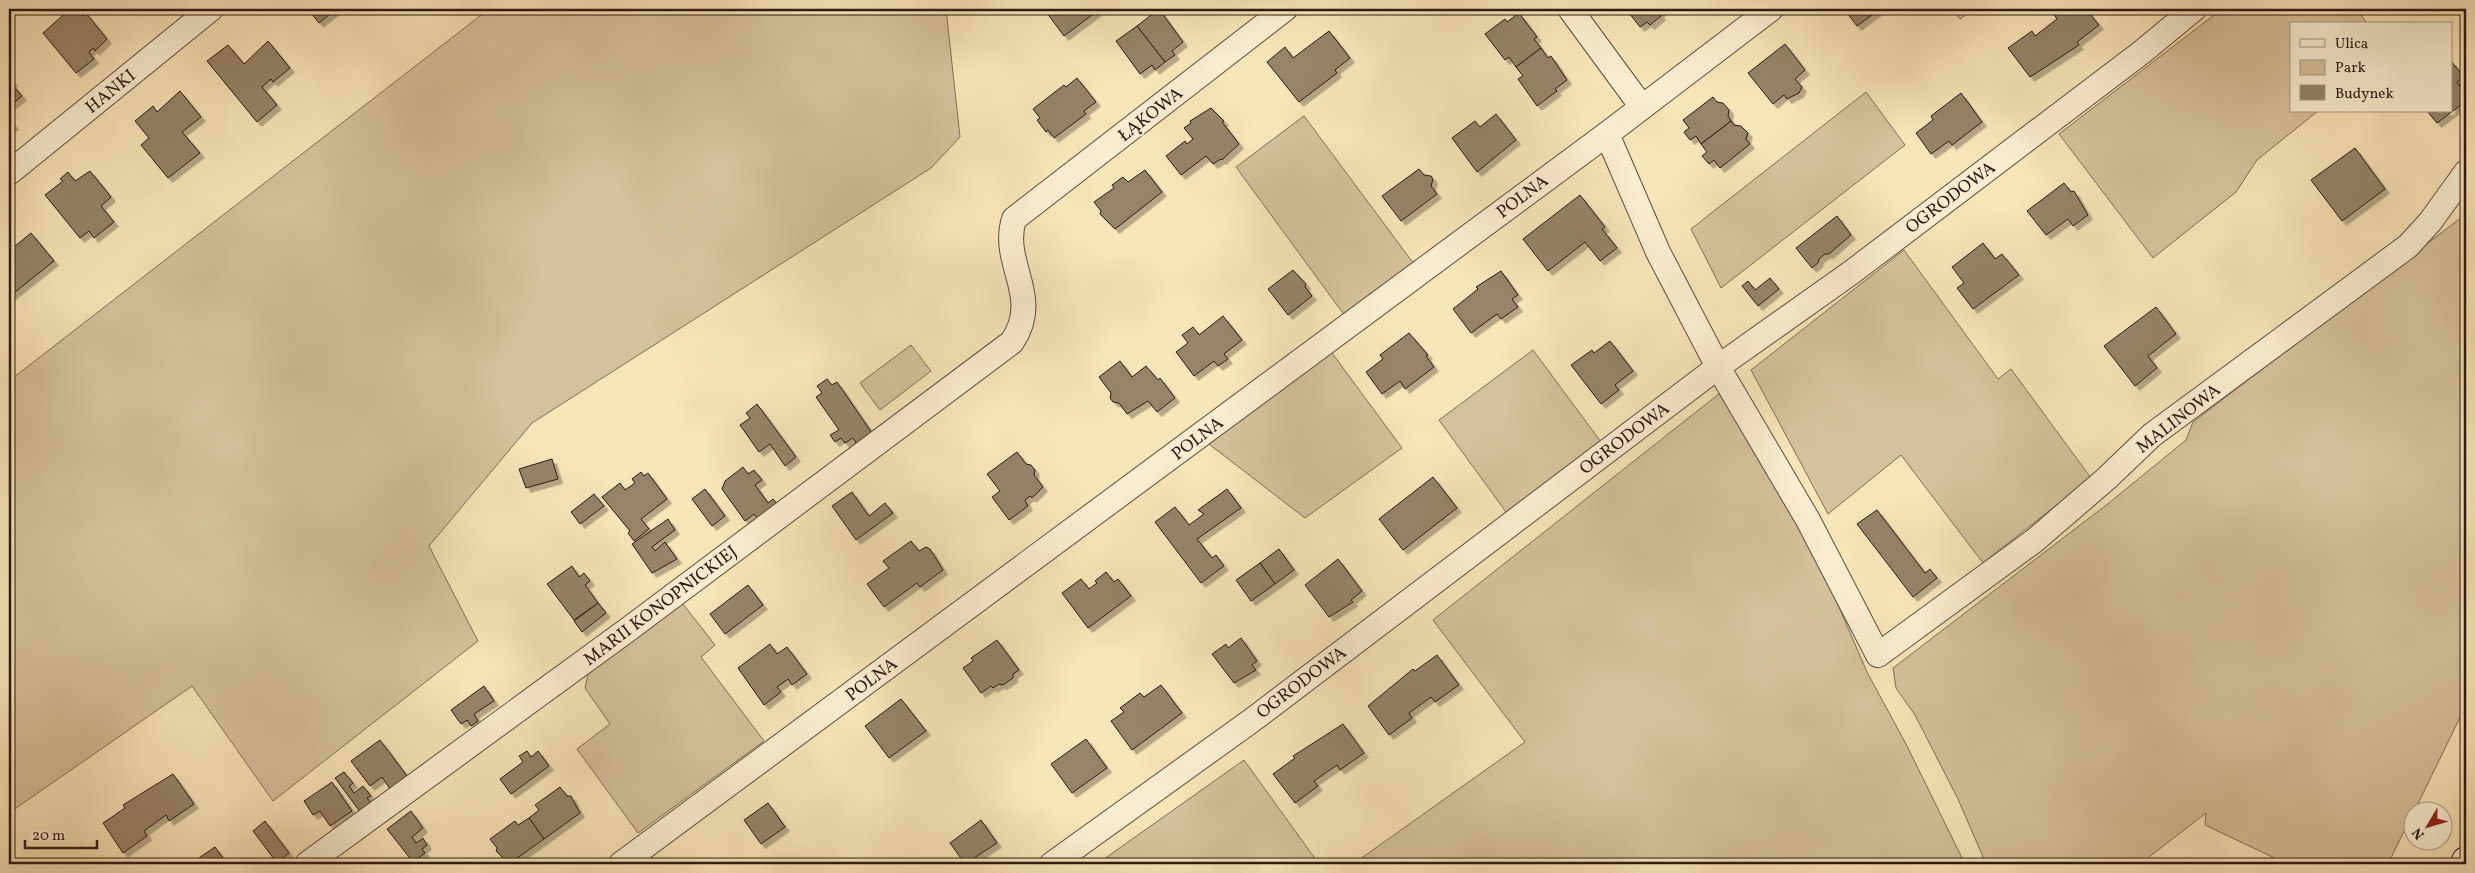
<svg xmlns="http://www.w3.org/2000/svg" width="2475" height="873" viewBox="0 0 2475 873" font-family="Vollkorn,serif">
  <defs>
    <filter id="shadow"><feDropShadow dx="4.5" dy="4.5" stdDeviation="0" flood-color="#0004"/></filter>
  </defs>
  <rect width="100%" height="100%" fill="#f7e4b7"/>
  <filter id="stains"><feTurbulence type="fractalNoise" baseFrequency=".004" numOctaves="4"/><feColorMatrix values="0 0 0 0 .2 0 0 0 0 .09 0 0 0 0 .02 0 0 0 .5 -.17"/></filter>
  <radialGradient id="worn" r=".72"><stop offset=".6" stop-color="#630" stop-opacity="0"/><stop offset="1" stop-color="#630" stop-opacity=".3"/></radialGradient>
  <g fill="#d5c19b" stroke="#816d56">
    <path d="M489,9h457l14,128 -29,31 -399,255 -103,123 49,95 -205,160 -81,-115 -183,127v-432z"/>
    <path d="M1952,9h22l-14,10z"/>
    <path d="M2222,9h134l12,15h-77v87h27l-61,49 -21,32 -83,66 -94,-124z"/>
    <path d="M1866,92l39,53 -184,143 -30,-59z"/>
    <path d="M1304,116l110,148 -69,52 -109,-149z"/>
    <path d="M2466,214v491l-51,105h-3v5l-24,49h-101l-82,-39 1,-12 -66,51h-154l-28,-65 -43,-84 -19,-27 -3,-20 216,-165 77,-63 7,-18z"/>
    <path d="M1904,250l94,129 13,-10 80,109 -108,85 -82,-108 -73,59 -77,-144z"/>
    <path d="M911,345l20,26 -51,39 -20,-27z"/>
    <path d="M1329,349l73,99 -97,70 -100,-77z"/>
    <path d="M1533,350l68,92 -95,70 -67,-92z"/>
    <path d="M1720,393l100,170 47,109 40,74 58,118h-612l172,-122 -92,-122z"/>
    <path d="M679,599l36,46 -14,12 63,84 -126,92 -61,-84 33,-25 -25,-36 4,-19z"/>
    <path d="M1244,760l75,104h-222z"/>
  </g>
  <g fill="#968368" stroke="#2d1912" filter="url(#shadow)">
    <path d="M70,9h7l6,7 3,-3 21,26 -12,12 -2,-3 -4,4 5,7 -18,14 -33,-40z"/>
    <path d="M308,9h28l-17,14z"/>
    <path d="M1044,9h56l-36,27z"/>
    <path d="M1159,9l24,33 -11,9 3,4 -10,7 -28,-36z"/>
    <path d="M1626,9h38l-5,4 2,3 -11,9 -3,-3 -7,5z"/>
    <path d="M1844,9h36l-23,17z"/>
    <path d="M2061,9h25l13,16 -22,17 2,3 -49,32 -22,-29 24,-17 3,5 22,-17 -3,-4z"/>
    <path d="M1519,13l18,24 -3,2 7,9 -25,19 -7,-10 -4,3 -20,-26 20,-15 2,3z"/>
    <path d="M1137,26l28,36 -10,8 -3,-5 -12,9 -24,-33z"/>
    <path d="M1329,31l21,27 -15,12 2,3 -38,29 -32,-40 18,-15 8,11z"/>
    <path d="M268,41l22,27 -17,14 -2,-3 -9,8 15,18 -20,17 -50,-61 21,-16 16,19z"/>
    <path d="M1785,44l20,26 -10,9 7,8 -3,6 -12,6 -3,-4 -11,9 -25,-31z"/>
    <path d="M1541,48l7,10 3,-2 16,24 -12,9 2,2 -20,15 -19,-27 5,-3 -7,-9z"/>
    <path d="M2451,61l13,16 -7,5 9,13v6l-29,22 -10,-12h24z"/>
    <path d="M9,76l4,6 -2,1 11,13 -11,9 -2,-2z"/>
    <path d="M1077,78l19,24 -12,9 2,3 -32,24 -6,-8 -2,2 -9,-12 3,-2 -7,-9 31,-24 2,2z"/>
    <path d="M180,91l21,26 -19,15 18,21 -32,25 -27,-33 8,-7 -14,-17 18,-15 4,6z"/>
    <path d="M1961,93l21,29 -30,23 -3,-4 -18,13 -15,-21 17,-13 -2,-4z"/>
    <path d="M1713,97l4,5 6,1 6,7 -1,6 3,5 -30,23 -5,-8 -6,4 -6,-8 5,-4 -6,-8z"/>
    <path d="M1211,108l13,13 -2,1 17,22 -17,16 -1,-1 -8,5 -7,-8 -25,19 -15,-19 19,-15 2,3 6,-5 -9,-11 7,-5 -1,-2z"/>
    <path d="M1496,114l20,26 -39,32 -25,-34 23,-17 5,6z"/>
    <path d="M9,119l5,6 -5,4z"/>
    <path d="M1731,121l3,4 7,1 7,7 -2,6 4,5 -30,24 -6,-8 -5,4 -7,-8 5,-4 -6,-8z"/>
    <path d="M2355,148l30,41 -43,32 -31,-41z"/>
    <path d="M1419,169l5,6 7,1 2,3 -2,7 6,8 -36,27 -19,-25z"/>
    <path d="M1145,170l17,22 -47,37 -15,-15 1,-3 -7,-9 20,-14 -2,-3 11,-8 5,5z"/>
    <path d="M90,171l21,26 -10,9 13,16 -20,16 -5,-7 -9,7 -35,-43 18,-14 -3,-2 8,-7 7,9z"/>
    <path d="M2064,183l7,9 3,-1 14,24 -15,11 -5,-7 -22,16 -19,-24z"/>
    <path d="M1580,195l25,32 -3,2 15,19 -17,13 -15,-19 -37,29 -25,-32z"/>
    <path d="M1837,216l14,19 -22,19h-4l-6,5 -1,4 -6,5 -16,-20z"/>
    <path d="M31,233l23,28 -45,36v-46z"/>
    <path d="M1983,243l12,16 7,-5 17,21 -46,34 -16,-21 7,-5 -12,-16z"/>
    <path d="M1293,270l13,14 -1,3 7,9 -24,19 -20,-26z"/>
    <path d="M1501,271l17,24 -6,4 6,8 -17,12 -4,-5 -26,19 -18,-24 25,-20 -2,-2z"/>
    <path d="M1770,278l9,11 -21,17 -16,-20 6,-5 7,9z"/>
    <path d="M2156,307l20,27 -28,22 9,12 -22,18 -31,-40z"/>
    <path d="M1223,316l19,24 -18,14 4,5 -10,7 -4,-5 -20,15 -18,-24 12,-9 -6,-8 11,-8 6,8z"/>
    <path d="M1409,333l19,22 -2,1 8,11 -29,22 -5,-8 -18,13 -16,-22 17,-13 -3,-4z"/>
    <path d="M1610,341l23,30 -18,14 4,5 -18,14 -30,-39 21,-15 2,3z"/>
    <path d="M1120,361l12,16 14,-11 12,14 2,-2 15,20 -18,14 -9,-11 -21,13 -8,-11 -6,-1 -3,-4 1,-5 -12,-16z"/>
    <path d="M827,379l5,6 5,-3 35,51 -15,11 -4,-6 -8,5 -4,-5 -6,4 -5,-7 9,-5 -23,-33 6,-4 -5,-7z"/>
    <path d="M757,404l39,53 -11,9 -15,-22 -11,8 -19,-27 10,-7 -4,-5z"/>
    <path d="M1017,452l9,12 5,1 4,5 -1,5 9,12 -11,11 -2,-2 -5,4 3,6 -19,14 -17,-23 8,-6 -13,-17z"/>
    <path d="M552,459l6,20 -32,9 -7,-19z"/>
    <path d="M743,467l5,7 6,-4 8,10 -7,5 13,18 5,-4 6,7 -20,15 -5,-7 -9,7 -23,-32 3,-8z"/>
    <path d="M641,472l3,4 4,-3 19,26 -26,20 8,10 -15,12 -6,-8 2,-2 -28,-34 18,-14 5,7 10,-7 -3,-4z"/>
    <path d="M1433,477l24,31 -54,42 -24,-31z"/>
    <path d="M705,489l20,27 -13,10 -20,-27z"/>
    <path d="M1227,489l14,19 -44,31 15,19 4,-3 8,11 -23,17 -46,-61 20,-15 14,18 15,-11 -6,-4z"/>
    <path d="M852,492l17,24 16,-13 8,10 -37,27 -24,-34z"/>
    <path d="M594,494l10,12 -24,18 -9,-12z"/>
    <path d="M1877,510l48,63 5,-4 7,9 -24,19 -56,-73z"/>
    <path d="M668,519l7,11 -23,17 3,4 10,-9 12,17 -25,14 -20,-29z"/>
    <path d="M911,541l8,10 7,-4 4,2 13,21 -23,17 -3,-4 -33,24 -17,-23 22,-16 -6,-7z"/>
    <path d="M1279,549l15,21 -19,14 -15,-21z"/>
    <path d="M1338,559l24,32 -11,9 2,2 -24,15 -24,-32z"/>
    <path d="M1260,563l15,21 -24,17 -15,-21z"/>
    <path d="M572,566l7,11 5,-4 6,8 -5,4 13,18 -24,17 -27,-36z"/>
    <path d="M1106,572l8,10 4,-3 13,17 -43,32 -26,-35 19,-14 8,10 8,-6 -2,-2z"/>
    <path d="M748,585l15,20 -38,29 -15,-20z"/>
    <path d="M598,603l8,10 -24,19 -8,-11z"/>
    <path d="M1241,638l16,23 -5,4 4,5 -22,13 -22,-29 14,-10 2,4z"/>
    <path d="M997,640l22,30 -6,4v4l-10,7 -4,-1 -6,4 -2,-2 -10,7 -18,-25 10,-7 -2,-3z"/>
    <path d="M770,644l7,10 10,-7 20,27 -15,11 -4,-6 -11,8 4,5 -17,13 -26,-37z"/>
    <path d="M1437,655l22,30 -24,17 -4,-5 -22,16 3,5 -23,17 -21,-29 45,-37 2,2z"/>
    <path d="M1161,685l21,28 -50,37 -21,-29 13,-9 -4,-4 20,-15 4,4z"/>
    <path d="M484,686l10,15 -20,13 4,7 -7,5 -4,-6 -6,4 -10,-14z"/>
    <path d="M901,699l25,32 -37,27 -24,-32z"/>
    <path d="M1343,724l21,29 -24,17 -3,-5 -23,16 4,5 -23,17 -22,-29 22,-16 -2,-2z"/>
    <path d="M1086,739l21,29 -35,25 -21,-29z"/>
    <path d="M380,740l27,36 -17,13 -8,-12 -12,9 -19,-25z"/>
    <path d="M527,751l4,6 7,-6 11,15 -38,28 -11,-15 23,-17 -4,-6z"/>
    <path d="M344,772l9,11 -4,3 5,7 9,-7 8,10 -4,2 6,7 -12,8 -26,-35z"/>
    <path d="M173,774l21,30 -25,17 -3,-6 -22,16 3,5 -24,17 -20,-30 22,-15 -2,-3z"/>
    <path d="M332,782l20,29 -22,15 -10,-15 -7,4 -9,-14z"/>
    <path d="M560,787l7,9h4l9,17 -36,26 -15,-21 10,-8 -4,-5z"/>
    <path d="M768,803l17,24 -24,17 -17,-24z"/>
    <path d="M411,811l12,17 -11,9 4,6 7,-5 4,7 -5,4 3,4 -12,9 -26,-33z"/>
    <path d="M529,818l15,21 -35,25 -13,-13 1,-3 -7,-9 25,-18 3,4z"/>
    <path d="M981,820l16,23 -32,21 -15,-21z"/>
    <path d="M265,821l24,32 -12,10 -24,-32z"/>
    <path d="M215,847l12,17h-37z"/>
  </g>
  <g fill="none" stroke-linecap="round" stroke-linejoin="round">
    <g stroke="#604c3b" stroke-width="26">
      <g id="street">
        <path d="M1570,9l72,98"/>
        <path d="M1607,134l51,118 60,115 90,153 70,135 156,-114 72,-62 46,-44 256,-189 22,-24 36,-50"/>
        <path d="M9,173l202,-164"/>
        <path d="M307,864l319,-233 386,-289c31,-46 -12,-78 2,-123l271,-210"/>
        <path d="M621,864l986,-730 164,-125"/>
        <path d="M1052,864l199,-143 467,-354 134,-95 290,-220 52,-43"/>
      </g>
    </g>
    <g stroke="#2d1912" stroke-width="30">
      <path id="secondary" d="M2465,864l1,-3"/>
    </g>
    <use href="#street" stroke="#faedd0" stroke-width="24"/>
    <use href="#secondary" stroke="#faedd0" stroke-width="28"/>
  </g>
  <g text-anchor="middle" stroke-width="4" stroke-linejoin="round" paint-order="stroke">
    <g font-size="18" fill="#2d1912" stroke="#faedd0">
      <text transform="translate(110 91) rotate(-39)" y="6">HANKI</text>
      <text transform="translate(1150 114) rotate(-38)" y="6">ŁĄKOWA</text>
      <text transform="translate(1522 196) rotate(-37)" y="6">POLNA</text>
      <text transform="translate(1950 197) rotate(-37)" y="6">OGRODOWA</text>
      <text transform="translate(2178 418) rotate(-38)" y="6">MALINOWA</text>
      <text transform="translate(1197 438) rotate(-37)" y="6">POLNA</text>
      <text transform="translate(1624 438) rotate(-37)" y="6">OGRODOWA</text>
      <text transform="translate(660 605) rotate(-37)" y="6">MARII KONOPNICKIEJ</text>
      <text transform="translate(871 679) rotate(-37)" y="6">POLNA</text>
      <text transform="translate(1301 682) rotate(-37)" y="6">OGRODOWA</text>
    </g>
  </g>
  <rect width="2475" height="873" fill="none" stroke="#f7e4b7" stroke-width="30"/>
  <rect x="10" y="10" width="2455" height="853" fill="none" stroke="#2d1912" stroke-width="2.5"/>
  <rect x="15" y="15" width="2445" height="843" fill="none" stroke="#2d1912"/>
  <rect x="2290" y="22" width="162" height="90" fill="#faedd0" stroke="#a89884"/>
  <rect x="2300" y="39" width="25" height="8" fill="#faedd0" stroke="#a89884"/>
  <text x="2335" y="48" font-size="15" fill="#2d1912">Ulica</text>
  <rect x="2300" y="60" width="25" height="15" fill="#d5c19b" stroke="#a89884"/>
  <text x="2335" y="72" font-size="15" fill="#2d1912">Park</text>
  <rect x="2300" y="85" width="25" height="15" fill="#968368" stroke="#a89884"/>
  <text x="2335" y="98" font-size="15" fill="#2d1912">Budynek</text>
  <g transform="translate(2428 826) rotate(232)"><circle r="24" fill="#faedd0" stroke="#a89884"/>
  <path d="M0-4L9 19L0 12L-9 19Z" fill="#8f2418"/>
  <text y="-8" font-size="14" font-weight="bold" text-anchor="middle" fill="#2d1912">N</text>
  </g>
  <path d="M25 840v8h72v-8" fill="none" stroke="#2d1912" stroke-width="2.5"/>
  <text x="32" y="840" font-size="15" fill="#2d1912" stroke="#faedd0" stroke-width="4" paint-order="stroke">20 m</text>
  <rect width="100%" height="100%" filter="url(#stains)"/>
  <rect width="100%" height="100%" fill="url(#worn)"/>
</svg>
